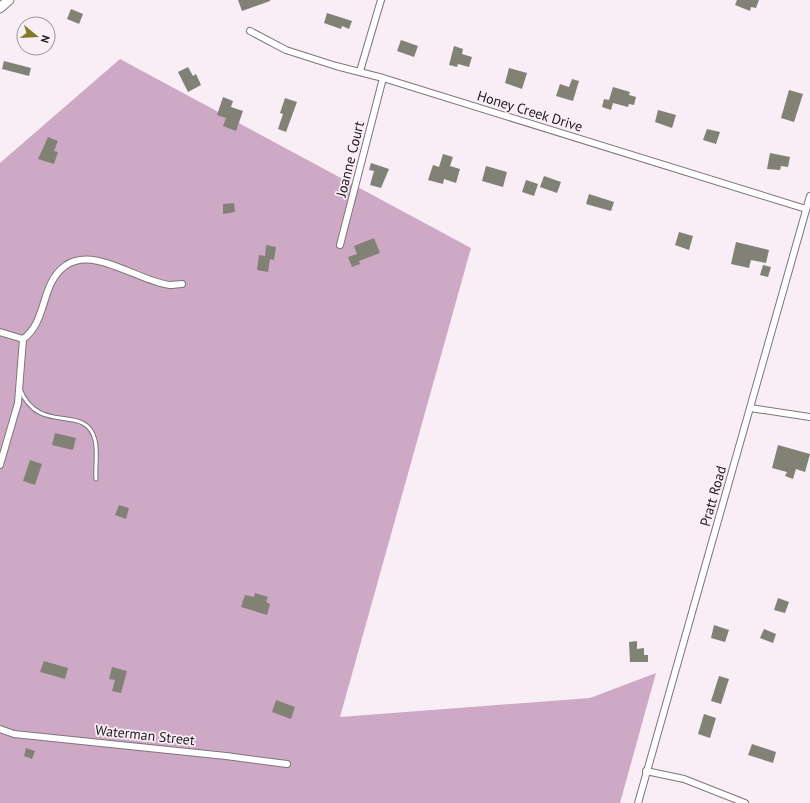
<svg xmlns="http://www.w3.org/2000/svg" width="810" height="803" viewBox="0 0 810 803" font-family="'PT Sans',sans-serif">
  <rect width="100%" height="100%" fill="#f9edf6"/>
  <path fill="#cea9c5" d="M120,59l351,189 -131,469 250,-19 66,-25 -36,130h-620v-640z"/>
  <g fill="#818176">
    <path d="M238,0h32v1l-28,10z"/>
    <path d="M737,0h22l-3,8 -5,-1 -1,4 -15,-6z"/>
    <path d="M71,9l12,5 -4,10 -12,-5z"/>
    <path d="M327,13l25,8 -3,8 -7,-3 -1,3 -17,-6z"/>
    <path d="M401,40l17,6 -4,11 -17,-6z"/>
    <path d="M454,46l9,3 -1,5 10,3 -3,10 -11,-3 -1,3 -8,-2z"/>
    <path d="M4,61l27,7 -2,8 -27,-7z"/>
    <path d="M188,67l5,9 3,-2 5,11 -13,7 -10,-20z"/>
    <path d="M509,68l18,5 -5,16 -17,-6z"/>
    <path d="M572,79l7,2 -6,20 -17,-5 4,-12 9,3z"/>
    <path d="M613,87l17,5 -1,3 7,2 -2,8 -5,-1 -1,3 -15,-4 -2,7 -9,-3 2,-8 5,1z"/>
    <path d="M789,90l14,4 -9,28 -13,-4z"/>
    <path d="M223,97l10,4 -2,6 12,4 -7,20 -13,-5 3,-8 -9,-3z"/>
    <path d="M285,98l12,4 -11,30 -8,-3 5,-15 -3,-1z"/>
    <path d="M658,110l18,5 -4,13 -17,-6z"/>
    <path d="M707,129l13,3 -4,12 -13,-4z"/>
    <path d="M48,137l10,4 -4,10 4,1 -4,12 -16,-5z"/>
    <path d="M770,153l20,4 -2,10 -7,-1 -1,4 -13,-1z"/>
    <path d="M443,154l10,3 -3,9 10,3 -4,14 -12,-4 -1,5 -15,-4 5,-15 6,2z"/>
    <path d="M371,163l18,6 -8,19 -11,-3 4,-14 -5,-1z"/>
    <path d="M486,166l21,6 -4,15 -21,-6z"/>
    <path d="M544,176l17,6 -4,11 -17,-6z"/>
    <path d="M526,180l12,4 -4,12 -12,-4z"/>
    <path d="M589,194l25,8 -3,9 -25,-7z"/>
    <path d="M234,203l1,9 -12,2v-10z"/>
    <path d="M679,232l14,4 -4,14 -14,-5z"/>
    <path d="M374,238l6,15 -21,8 1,3 -8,3 -4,-10 9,-3 -3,-8z"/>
    <path d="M736,242l33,8 -3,13 -15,-3 -2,8 -18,-4z"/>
    <path d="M266,245l10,2 -2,13 -4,-1 -2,13 -11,-2 2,-15 6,1z"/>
    <path d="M763,265l8,2 -3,10 -8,-2z"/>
    <path d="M55,433l21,5 -3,12 -21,-5z"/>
    <path d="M778,445l32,9 -5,18 -9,-3 -3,10 -8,-3 2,-4 -15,-4z"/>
    <path d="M30,460l12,4 -7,21 -12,-4z"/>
    <path d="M119,505l10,3 -3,11 -11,-4z"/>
    <path d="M255,593l13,4 -2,5 4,2 -3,11 -26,-8 4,-12 9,2z"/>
    <path d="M778,598l11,4 -4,11 -11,-3z"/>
    <path d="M714,625l15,5 -4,12 -14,-4z"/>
    <path d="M764,629l12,5 -3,9 -13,-5z"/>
    <path d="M637,641v8l7,-1v7h4v7h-18l-1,-20z"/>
    <path d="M44,661l24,7 -3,11 -25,-7z"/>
    <path d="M112,667l15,4 -6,22 -9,-2 3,-11 -6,-1z"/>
    <path d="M719,676l10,3 -8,25 -10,-3z"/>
    <path d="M276,700l19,7 -4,12 -19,-7z"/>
    <path d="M704,714l12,4 -6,20 -12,-4z"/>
    <path d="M752,744l24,8 -3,11 -25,-8z"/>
    <path d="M26,748l9,3 -3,8 -8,-3z"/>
  </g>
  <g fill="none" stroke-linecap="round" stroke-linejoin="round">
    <g stroke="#7e747b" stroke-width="5">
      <path id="service" d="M20,389c19,48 66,13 75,51 3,12 0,27 1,39"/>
    </g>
    <g stroke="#7e747b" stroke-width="8">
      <g id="minor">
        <path d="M250,31l36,19 50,16 47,12 423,131"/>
        <path d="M360,71l21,-71"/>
        <path d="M340,245l43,-167"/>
        <path d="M0,332l23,7"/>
        <path d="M750,408l60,9"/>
        <path d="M0,465l18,-62 5,-64c25,-18 17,-55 42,-73 29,-21 74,16 105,19 4,0 8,-1 12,-1"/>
        <path d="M0,729l14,5 212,22 61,8"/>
        <path d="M646,771l38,8 61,24"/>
        <path d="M638,803l172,-607"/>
      </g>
    </g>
    <g stroke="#7e747b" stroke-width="11">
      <path id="secondary" d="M0,8l9,-8"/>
    </g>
    <use href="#service" stroke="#fff" stroke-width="3"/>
    <use href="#minor" stroke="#fff" stroke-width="6"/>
    <use href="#secondary" stroke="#fff" stroke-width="9"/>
  </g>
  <g text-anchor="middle" stroke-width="3.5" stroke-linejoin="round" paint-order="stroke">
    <g font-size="14" fill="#1d191c" stroke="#f9edf6">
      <text transform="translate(530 111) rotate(17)" y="5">Honey Creek Drive</text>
      <text transform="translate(350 159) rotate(-76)" y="5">Joanne Court</text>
      <text transform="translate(713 496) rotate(-74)" y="5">Pratt Road</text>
      <text transform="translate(145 735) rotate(6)" y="5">Waterman Street</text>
    </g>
  </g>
  <g transform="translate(36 36) rotate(108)"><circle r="19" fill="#f9edf6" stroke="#a1989f"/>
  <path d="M0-3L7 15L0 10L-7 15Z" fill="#817c23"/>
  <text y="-6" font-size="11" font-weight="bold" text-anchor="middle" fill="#1d191c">N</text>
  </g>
</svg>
